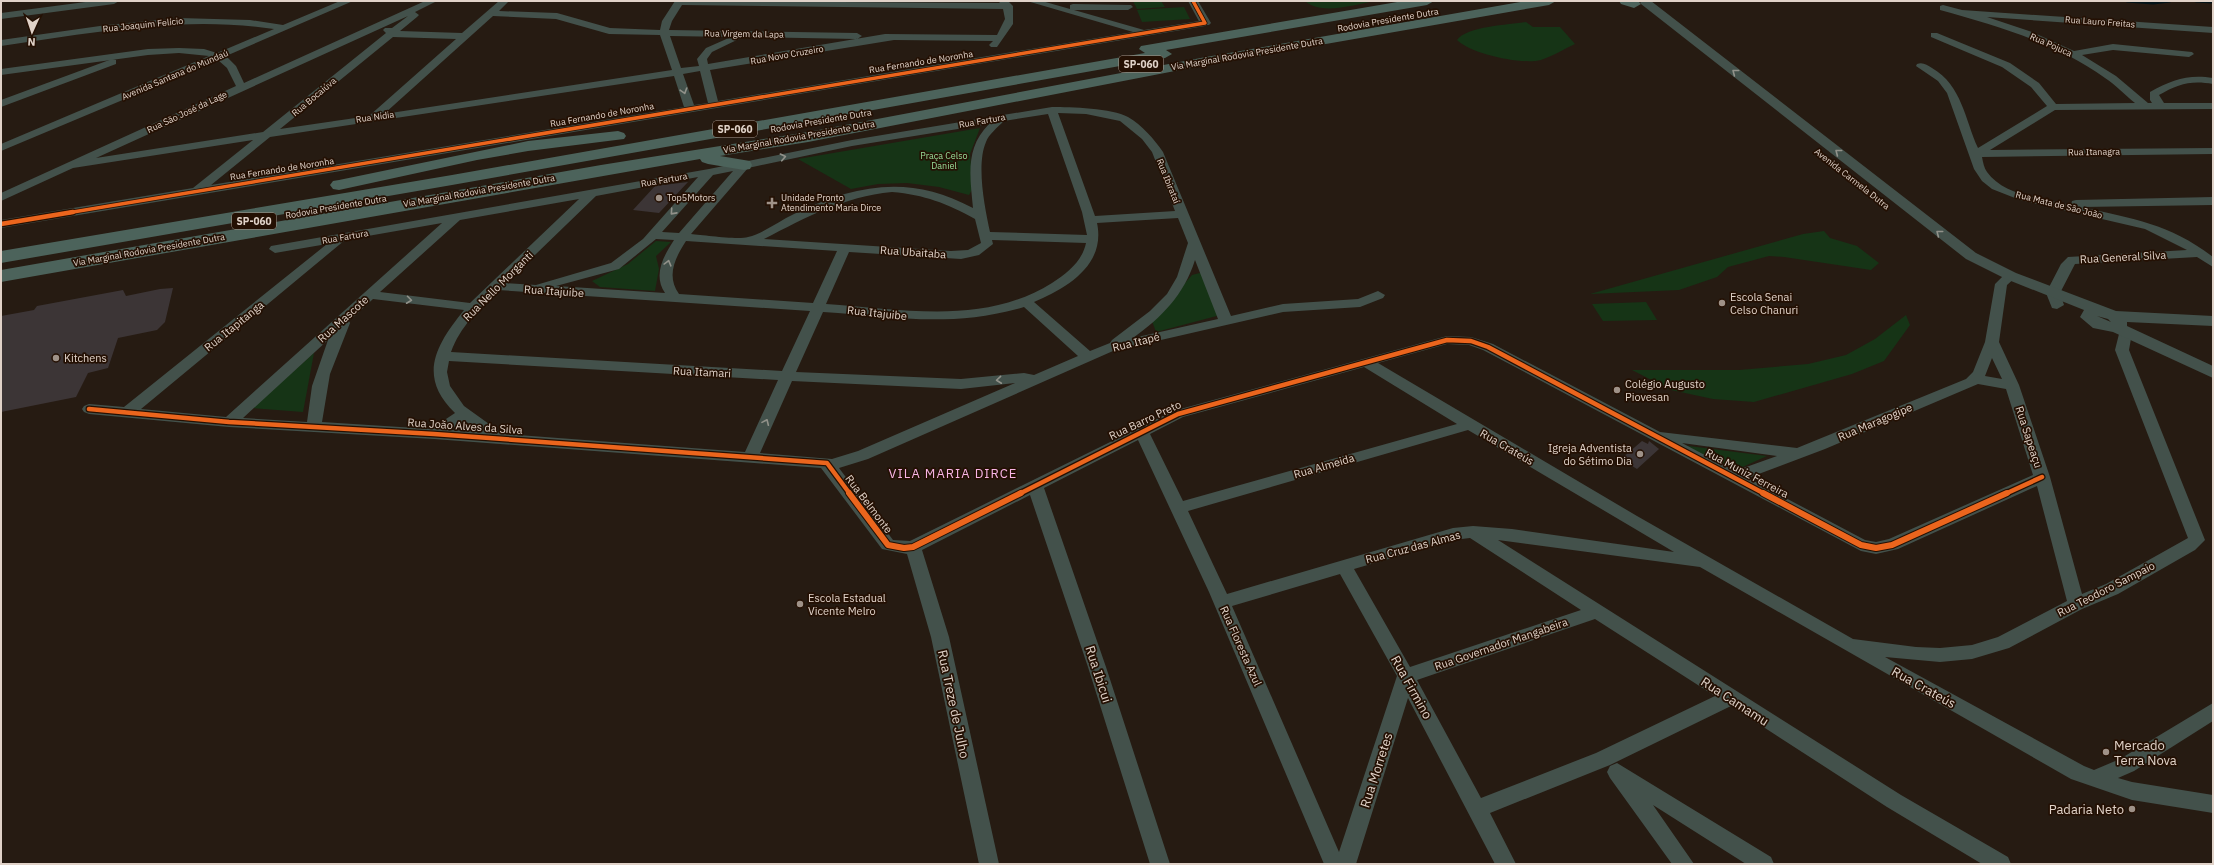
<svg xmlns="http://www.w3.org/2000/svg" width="2214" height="865" viewBox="0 0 2214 865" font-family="'IBM Plex Sans',sans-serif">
  <rect width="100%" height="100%" fill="#261b12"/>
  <g fill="#163416">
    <path d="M1133,1h28l4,6 -28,2z"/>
    <path d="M1305,1h71c-21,3 -54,15 -71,0z"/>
    <path d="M1184,7l6,12 -48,3 -5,-12z"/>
    <path d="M1526,22l7,5h27l15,17c-11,5 -22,12 -34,16 -19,5 -70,-6 -84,-20 10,-14 51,-15 69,-18z"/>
    <path d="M980,128l-10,26 3,34 -4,7 -30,-8 -32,-4 -29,1 -27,5 -53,-30z"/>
    <path d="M1824,231l6,7 27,8 22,17 -8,7 -87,-13 -15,-1 -41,11 -11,10 -38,13 -89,4 213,-60z"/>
    <path d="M656,241l15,1 -15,14 3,13 -4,22 -55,-4 -8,-6 36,-17z"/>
    <path d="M1211,270l17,43 -72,19 -4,-11 40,-46z"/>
    <path d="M1646,302l11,18 -54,1 -11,-17z"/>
    <path d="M1906,315l4,10 -26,36 -32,13 -98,28 -41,-3 -42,-9 -39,-20h107l69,-6 38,-9 29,-16z"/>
    <path d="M314,353l-11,59 -51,-4z"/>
    <path d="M1681,445l86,11 -31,14z"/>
  </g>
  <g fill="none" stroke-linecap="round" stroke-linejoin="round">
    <g stroke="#031318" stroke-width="3">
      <path d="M2127,1l26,2 17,-2"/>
      <path d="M2196,1l17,1"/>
    </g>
  </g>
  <g fill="#3c3536">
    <path d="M688,182l-29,31 -26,-3 22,-24z"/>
    <path d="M173,288l-8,34 -8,8 -39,8 -10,30 -20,5 -12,24 -75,15v-96l33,-6 3,-4 86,-16 3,6 34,-7z"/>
    <path d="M1642,441l6,3 1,-3 10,8 -22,20 -16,-10z"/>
  </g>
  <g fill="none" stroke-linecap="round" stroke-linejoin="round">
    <g fill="#43514b" fill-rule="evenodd">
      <path d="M93,1h26l-5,3 -113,15v-6z"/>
      <path d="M340,1h13l-127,55 10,10 8,17 181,-82h12l-22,11 4,3 -2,2 -17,14 62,2 37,-32h10l-10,10 58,2 53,15 50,2 2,-9 13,-20 325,2 -2,-2h10l5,5v18l-16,23h-6l-2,-2 4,-4 -99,-1 -184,30 8,31 415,-69 -106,-31h15l28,8v-4l3,-1 58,1 2,2 -5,3h-54l70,20 61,-10 5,3 -5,3 -1204,202v-8l192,-32 60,-48 -180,28 -72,33v-8l235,-107 -9,-18 -9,-8 -217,91v-7l208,-88 -30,-3 -31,2 -147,20v-6l147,-20 31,-1 25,1 13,4 57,-24c-92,-14 -183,4 -273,17v-6l106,-15 72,-7 71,2 33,5zM682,5l321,4 2,10 -8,16 -112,-1 -177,30 -1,-5 5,-7 31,-15 114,2 5,-3 -5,-3 -188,-3 3,-9zM408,16l-16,12h-7l-2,2 3,3 -123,99 -167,26zM493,16l63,3 53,15 51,1 12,35 -288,44zM670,36l61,1 -25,11 -9,11 2,7 -18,2zM393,37l63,2 -87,77 -89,13zM700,71l8,32 -14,2 -11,-31zM674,76l10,31 -473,78 59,-48z"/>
      <path d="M1943,5l19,5 251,17v6l-226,-16 45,15 42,19 39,-7 79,8 2,2 -5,3 -76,-7 -31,5 34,21 32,27h4l-2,-3v-8c22,-12 38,-18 63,-14v6c-22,-4 -35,0 -54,11l5,8h49v6l-158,1 -65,40 223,-2v6l-231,3c1,5 2,11 5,15 17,24 57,27 84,33l1,-4 4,-1 137,-3v8l-131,2c52,12 88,17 131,50v10l-16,-10 -122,7 -15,29 4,12 -7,4 -5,-1 -6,-15 15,-29 7,-7 119,-7 -42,-21 -125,-29 -28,-11 -10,-8 -8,-12 -27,-76 -9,-12 -22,-15 1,-2c6,-2 10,1 15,4 30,17 33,52 46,80l69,-42 -16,-19 -29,-20 -71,-30v-4h6l73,30 29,20 17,21 79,-1c-10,-8 -19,-18 -30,-25 -49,-35 -107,-52 -165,-68v-4z"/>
      <path d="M112,59l4,1v4l-115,43v-7z"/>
      <path d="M1052,107c19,0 60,1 76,10 14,8 26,22 35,35l68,164 52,-12 75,-5 20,-8 7,4 -2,3 -23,9 -77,5 -170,39 -245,108 -29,9 54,72 17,1 263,-130 274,-75 24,1 22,7 167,88 137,16 169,-69 7,-7 12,-30 10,-58 11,-11 5,-1 6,4 -10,9 -8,57 20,43 31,92 32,117 24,-10 82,-46 -73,-188 5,-20h10l2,3 -3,17 76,190 -10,10 -77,44 -36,15 -73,39 -37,11 -32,3 -55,-5 199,109 10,4 26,-11 93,-56v18l-79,50 -16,7 14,4 81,13v18l-81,-13 -61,-21 -371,-212 -202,-27 403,255 107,62 3,7h-29l-95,-57 -156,-101 -121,59 -120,48 26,51h-21l-87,-166 -52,166h-32l-115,-272 -71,-152 -94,48 62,179 64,197h-20l-62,-197 -58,-172 -108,55 27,87 50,227h-20l-48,-227 -24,-83 -25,-5 -61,-81 -387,-29 -205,-12 -140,-13 -5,-2 -2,-3 2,-3 5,-2 35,3 203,-163 -52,9 -6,-4 2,-3 438,-77 143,-29zM1058,113l28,1 34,7 22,18 10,13 23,59 -80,5zM1048,114l34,98 5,23 -97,-3c-5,-23 -14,-67 -4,-90 3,-8 11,-14 18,-21zM989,124c-24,24 -19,52 -16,84 -63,-34 -117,-24 -179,6 -15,7 -30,19 -46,23 -10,3 -45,-2 -57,-3l57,-66 104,-22zM733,171l-54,62 -17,-1 51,-57zM698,177l-55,62 -32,24 -75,22 -30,-2 90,-87zM892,192c33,3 54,11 83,27l6,24 -13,7 -17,1 -187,-12c43,-22 79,-42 128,-47zM579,199l-109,104 -90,-11 80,-72zM1178,218l10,25 -11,34 -10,17 -17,17 -38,29 -2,3 -20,8 -56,-49c33,-14 72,-37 63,-79zM442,223l-216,194 -85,-8 204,-169zM656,239l18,1c-11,17 -21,35 -9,53l-109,-7 63,-17zM992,240l94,3c-4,19 -19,30 -34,40 -69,43 -149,26 -226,21l23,-52 112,7 18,-4 14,-11zM686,241l151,10 -24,52 -134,-9c-13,-18 -4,-36 7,-53zM1195,260l23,59 -85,19c29,-21 51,-43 62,-78zM498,290l312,21 -28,60 -331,-19c9,-25 28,-43 47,-62zM373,299l91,11c-28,35 -47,66 -9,103l-24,16 -109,-7 8,-48 20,-51 -1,-2zM1024,307l54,49 -44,19 -10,-2 -63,6 -165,-7 27,-60c73,5 128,16 201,-5zM328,340l-16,46 -5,36 -64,-4zM1447,344l22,1 14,5 378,201 15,3 22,-5 139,-63 30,115 -69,36 -26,8 -32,3 -24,-1 -63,-8 -216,-123 -259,-153zM1992,358l10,21 -17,-3zM449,361l329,19 -33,72 -242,-18 -39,-28 -14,-20 -3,-14zM1364,367l93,57 -274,77 -33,-67 33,-17zM792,381l169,8 54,-6 -157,68 -26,8 -72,-6zM1978,384l28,5 27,86 -144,64 -13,3 -11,-2 -117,-62 77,-29zM465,421l16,11 -30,-2zM1468,430l206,122 -162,-23 -39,-3 -20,2 -226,66 -39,-83zM1682,443l95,13 -42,15zM1470,538l111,72 -171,57 -56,-98 99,-29zM1340,574l57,102 -58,176 -107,-246zM1595,619l120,77 -119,57 -115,45 -64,-118z"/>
      <path d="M1617,763l154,94 3,7h-28l-93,-59 41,59h-22l-62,-86 -3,-6 3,-6z"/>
    </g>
    <g fill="#43514b" fill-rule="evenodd">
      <path d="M1188,1h10l13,22 -2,2h-8z"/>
      <path d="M1640,1h11l325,252 40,20 100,38 97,5v10l-86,-4v4l86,40v12l-100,-46 -20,-4 -13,-11 4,-7 -78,-31 -40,-20 -325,-255zM2097,316l11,3 3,3z"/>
    </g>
    <g fill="#4c635b" fill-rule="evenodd">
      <path d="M1403,1h31l-7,4 -261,45 6,4 -7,4 -713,127 -451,78v-12l451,-76 693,-122 -6,-4 2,-3z"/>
      <path d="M1526,1h30l-7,4 -343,60 -398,77 -88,14 30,5 2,4 -2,4 -6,1 -36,-6 -6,-2 -2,-3 -699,123v-12l600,-105 207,-33 398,-75z"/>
      <path d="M1619,1h19l3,3 -7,4 -13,-4z"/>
      <path d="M618,131l6,2 2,3 -2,3 -96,12 -51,9 -138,30 -6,-1 -3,-4 3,-4 6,-1 189,-39z"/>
    </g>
    <g stroke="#241003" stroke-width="5">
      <path id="cycleway-far2" d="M67,213l1138,-190 -12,-22"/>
    </g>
    <g stroke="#241003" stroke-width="7">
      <g id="cycleway-far1">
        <path d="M1,224l72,-12"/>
        <path d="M89,409l140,13 205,12 393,29 23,31"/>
        <path d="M1019,494l159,-80 269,-74 24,1 17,6 277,147"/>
        <path d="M2005,494l37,-17"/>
      </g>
    </g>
    <g stroke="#241003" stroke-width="8">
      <g id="cycleway">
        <path d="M849,493l39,52 16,3 9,-1 108,-54"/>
        <path d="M1763,493l98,52 15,3 16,-3 115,-52"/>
      </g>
    </g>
    <use href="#cycleway-far2" stroke="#eb651d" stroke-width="3.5"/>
    <use href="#cycleway-far1" stroke="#eb651d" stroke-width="4.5"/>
    <use href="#cycleway" stroke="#eb651d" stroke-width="6"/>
  </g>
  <defs><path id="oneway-chevron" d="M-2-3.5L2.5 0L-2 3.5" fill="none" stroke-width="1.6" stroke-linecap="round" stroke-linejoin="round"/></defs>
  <g stroke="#92928a">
    <use href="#oneway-chevron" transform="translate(1735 72) rotate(-142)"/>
    <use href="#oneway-chevron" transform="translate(684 91) rotate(73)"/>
    <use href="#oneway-chevron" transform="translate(1838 152) rotate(-142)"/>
    <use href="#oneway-chevron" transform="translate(783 157) rotate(-12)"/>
    <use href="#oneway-chevron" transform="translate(673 212) rotate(132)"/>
    <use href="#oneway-chevron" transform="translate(1939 233) rotate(-142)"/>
    <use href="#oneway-chevron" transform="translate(668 263) rotate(-75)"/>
    <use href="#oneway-chevron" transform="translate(409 300) rotate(7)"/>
    <use href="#oneway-chevron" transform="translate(999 380) rotate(174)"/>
    <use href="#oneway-chevron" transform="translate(766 422) rotate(-66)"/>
  </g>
  <g fill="#9f9288" stroke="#241003" stroke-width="1.5">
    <circle cx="659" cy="198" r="4"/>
    <path d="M770 197h4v4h4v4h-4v4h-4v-4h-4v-4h4z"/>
    <circle cx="1722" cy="303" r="4"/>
    <circle cx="56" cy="358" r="4"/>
    <circle cx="1617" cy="390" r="4"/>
    <circle cx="1640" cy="454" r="4"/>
    <circle cx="800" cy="604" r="4"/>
    <circle cx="2106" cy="752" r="4"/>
    <circle cx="2132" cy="809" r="4"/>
  </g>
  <g text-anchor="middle" stroke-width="3.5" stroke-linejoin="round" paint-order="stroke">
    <g font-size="9" fill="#e0d2c8" stroke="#241003">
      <text transform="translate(1388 20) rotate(-10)" y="3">Rodovia Presidente Dutra</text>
      <text transform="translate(2100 22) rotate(4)" y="3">Rua Lauro Freitas</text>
      <text transform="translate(143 25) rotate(-6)" y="3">Rua Joaquim Felício</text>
      <text transform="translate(744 34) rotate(1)" y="3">Rua Virgem da Lapa</text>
      <text transform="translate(2051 45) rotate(24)" y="3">Rua Pojuca</text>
      <text transform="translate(1247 54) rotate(-10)" y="3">Via Marginal Rodovia Presidente Dutra</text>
      <text transform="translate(787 55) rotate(-10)" y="3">Rua Novo Cruzeiro</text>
      <text transform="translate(921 62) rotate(-9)" y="3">Rua Fernando de Noronha</text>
      <text transform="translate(175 75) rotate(-23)" y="3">Avenida Santana do Mundaú</text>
      <text transform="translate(314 97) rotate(-40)" y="3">Rua Bocaiúva</text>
      <text transform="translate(187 112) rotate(-25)" y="3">Rua São José da Lage</text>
      <text transform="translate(602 115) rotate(-10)" y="3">Rua Fernando de Noronha</text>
      <text transform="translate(375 117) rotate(-8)" y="3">Rua Nidia</text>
      <text transform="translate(821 121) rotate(-10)" y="3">Rodovia Presidente Dutra</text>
      <text transform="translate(982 121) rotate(-10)" y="3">Rua Fartura</text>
      <text transform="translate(799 137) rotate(-10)" y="3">Via Marginal Rodovia Presidente Dutra</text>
      <text transform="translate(2094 152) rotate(-1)" y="3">Rua Itanagra</text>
      <text transform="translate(282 169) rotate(-9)" y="3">Rua Fernando de Noronha</text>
      <text transform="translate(1852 179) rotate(38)" y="3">Avenida Carmela Dutra</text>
      <text transform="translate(664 180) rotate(-10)" y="3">Rua Fartura</text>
      <text transform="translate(1168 181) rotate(68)" y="3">Rua Ibirataí</text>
      <text transform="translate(479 191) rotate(-10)" y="3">Via Marginal Rodovia Presidente Dutra</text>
      <text transform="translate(2059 205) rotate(14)" y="3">Rua Mata de São João</text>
      <text transform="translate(336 207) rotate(-10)" y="3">Rodovia Presidente Dutra</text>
      <text transform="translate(345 237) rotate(-10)" y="3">Rua Fartura</text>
      <text transform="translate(149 250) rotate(-10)" y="3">Via Marginal Rodovia Presidente Dutra</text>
    </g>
    <g font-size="9" fill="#99e09c" stroke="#241003">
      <text x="944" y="159">Praça Celso<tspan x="944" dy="10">Daniel</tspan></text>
    </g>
    <g font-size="9" fill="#e0d2c8" stroke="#241003" text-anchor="start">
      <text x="667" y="201">Top5Motors</text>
      <text x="781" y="201">Unidade Pronto<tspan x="781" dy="10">Atendimento Maria Dirce</tspan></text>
    </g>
    <g fill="#241003" stroke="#a8988d" stroke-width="1">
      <rect x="1119" y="56" width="44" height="16" rx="3"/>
      <rect x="713" y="121" width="44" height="16" rx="3"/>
      <rect x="232" y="213" width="44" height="16" rx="3"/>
    </g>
    <g font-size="10" font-weight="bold" fill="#e0d2c8">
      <text x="1141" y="68">SP-060</text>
      <text x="735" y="133">SP-060</text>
      <text x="254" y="225">SP-060</text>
    </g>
    <g font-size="11" fill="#e0d2c8" stroke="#241003">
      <text transform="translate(913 252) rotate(4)" y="4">Rua Ubaitaba</text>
      <text transform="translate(2123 257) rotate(-3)" y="4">Rua General Silva</text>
      <text transform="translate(498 286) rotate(-45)" y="4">Rua Nello Morganti</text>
      <text transform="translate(554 291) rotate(4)" y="4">Rua Itajuibe</text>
      <text transform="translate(877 313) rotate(6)" y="4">Rua Itajuibe</text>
      <text transform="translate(343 319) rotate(-42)" y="4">Rua Mascote</text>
      <text transform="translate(234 326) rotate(-39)" y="4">Rua Itapitanga</text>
      <text transform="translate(1136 342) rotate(-14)" y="4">Rua Itapé</text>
      <text transform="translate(702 372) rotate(3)" y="4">Rua Itamari</text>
      <text transform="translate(1145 420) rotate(-25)" y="4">Rua Barro Preto</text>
      <text transform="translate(1875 422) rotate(-23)" y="4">Rua Maragogipe</text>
      <text transform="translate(465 426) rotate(4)" y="4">Rua João Alves da Silva</text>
      <text transform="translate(2029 437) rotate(72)" y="4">Rua Sapeaçu</text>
      <text transform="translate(1507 447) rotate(30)" y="4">Rua Crateús</text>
      <text transform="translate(1324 466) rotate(-16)" y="4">Rua Almeida</text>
      <text transform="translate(1747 473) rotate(28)" y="4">Rua Muniz Ferreira</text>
      <text transform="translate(869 504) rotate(53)" y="4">Rua Belmonte</text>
      <text transform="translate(1413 547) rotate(-15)" y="4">Rua Cruz das Almas</text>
      <text transform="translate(2106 589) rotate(-27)" y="4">Rua Teodoro Sampaio</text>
      <text transform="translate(1501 644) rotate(-19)" y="4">Rua Governador Mangabeira</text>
      <text transform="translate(1241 646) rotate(66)" y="4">Rua Floresta Azul</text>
    </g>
    <g font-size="11" fill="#e0d2c8" stroke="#241003" text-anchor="start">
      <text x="1730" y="301">Escola Senai<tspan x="1730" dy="13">Celso Chanuri</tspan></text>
      <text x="64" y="362">Kitchens</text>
      <text x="1625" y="388">Colégio Augusto<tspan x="1625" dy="13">Piovesan</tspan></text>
      <text x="1632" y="452" text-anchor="end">Igreja Adventista<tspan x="1632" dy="13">do Sétimo Dia</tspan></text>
      <text x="808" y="602">Escola Estadual<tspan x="808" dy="13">Vicente Melro</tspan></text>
    </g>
    <g font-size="13" letter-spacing="1" fill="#f9b5e6" stroke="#241003">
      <text x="953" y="478">VILA MARIA DIRCE</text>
    </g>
    <g font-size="13" fill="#e0d2c8" stroke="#241003">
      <text transform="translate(1099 674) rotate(72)" y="5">Rua Ibicui</text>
      <text transform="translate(1412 687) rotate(61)" y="5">Rua Firmino</text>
      <text transform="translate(1924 687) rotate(29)" y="5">Rua Crateús</text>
      <text transform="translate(1735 701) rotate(33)" y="5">Rua Camamu</text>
      <text transform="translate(954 704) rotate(78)" y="5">Rua Treze de Julho</text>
      <text transform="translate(1376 770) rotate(-72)" y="5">Rua Morretes</text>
    </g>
    <g font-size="13" fill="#e0d2c8" stroke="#241003" text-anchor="start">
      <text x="2114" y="750">Mercado<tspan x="2114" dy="15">Terra Nova</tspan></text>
      <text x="2124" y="814" text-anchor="end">Padaria Neto</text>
    </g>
  </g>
  <rect width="2214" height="865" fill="none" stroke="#e0d2c8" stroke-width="4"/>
  <g transform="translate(32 32) rotate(183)" stroke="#241003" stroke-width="3" paint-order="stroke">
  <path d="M0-3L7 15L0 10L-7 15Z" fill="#e0d2c8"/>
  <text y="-6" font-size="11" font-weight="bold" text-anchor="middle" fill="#e0d2c8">N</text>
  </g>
</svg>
